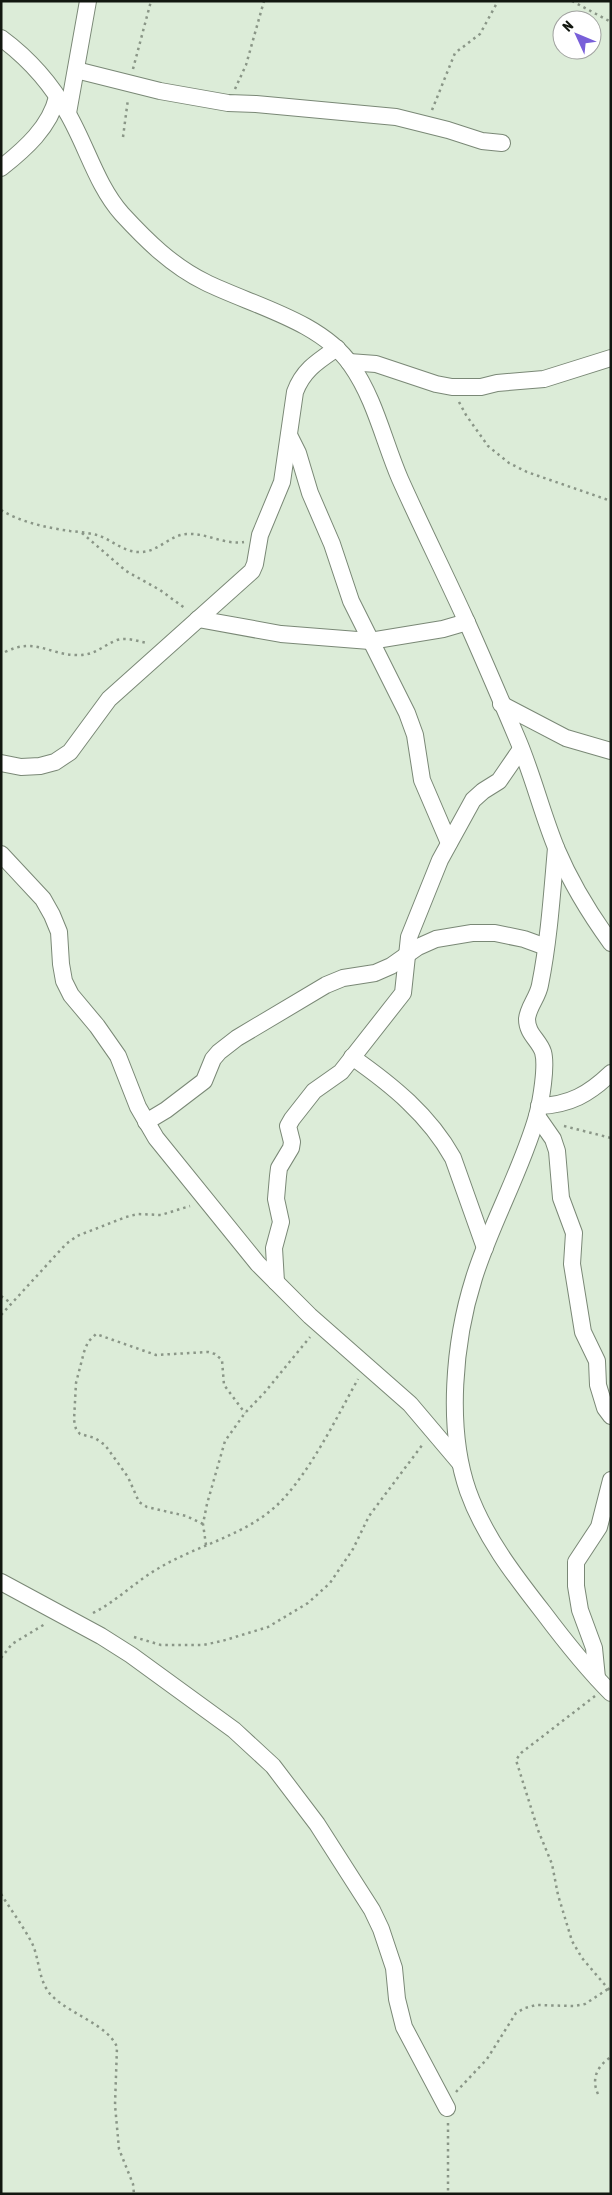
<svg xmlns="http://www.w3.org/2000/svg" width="612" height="2195" viewBox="0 0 612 2195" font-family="'Asap Condensed',sans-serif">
  <rect width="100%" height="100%" fill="#dcecd8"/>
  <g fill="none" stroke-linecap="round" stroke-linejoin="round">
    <g stroke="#7a8876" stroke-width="18">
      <g id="minor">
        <path d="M1,38c27,20 51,47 67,76 19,33 29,72 54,100 24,26 50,52 83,68 46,23 116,39 146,83 24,34 33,77 49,114 21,47 44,93 65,139 18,40 35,80 52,120 16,37 25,76 40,112 14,33 33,64 54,93"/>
        <path d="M76,70l84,21 68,12 28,1 140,13 52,13 34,11 20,2"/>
        <path d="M68,113l20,-112"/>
        <path d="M1,168c24,-19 49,-41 56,-71"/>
        <path d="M349,362l27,2 60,20 16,3h29l16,-4 47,-4 67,-21"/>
        <path d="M290,437l8,16 12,40 22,51 19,57 56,112 8,22 7,45 27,63"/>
        <path d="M198,619l83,15 89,7 73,-12 24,-7"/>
        <path d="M501,704l65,34 45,13"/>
        <path d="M1,763l20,4 19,-1 15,-4 15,-10 39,-53 143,-128 3,-7 5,-29 22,-53 13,-90c8,-22 23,-31 42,-44"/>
        <path d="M556,848c-4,46 -7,92 -16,137 -2,12 -12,22 -13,34 0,15 12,21 16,33 4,14 -2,49 -6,64 -16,56 -46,107 -63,162 -20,63 -28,150 -6,213 16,45 46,84 75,121 21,28 43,56 68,81"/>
        <path d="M1,854l42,45 9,16 7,17 2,32 3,17 7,14 26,31 21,30 20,51 18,31 102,126 52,52 100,88 50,59"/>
        <path d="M352,1057c40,28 77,58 101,101l32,90"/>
        <path d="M539,1106c31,-1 50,-12 72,-33"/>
        <path d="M537,1116l16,23 4,12 4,47 13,35 -2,31 11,68 14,29 1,24 7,23 6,8"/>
        <path d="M146,1122l20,-12 38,-29 9,-22 6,-7 18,-14 89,-53 17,-7 32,-5 16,-7 27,-19 18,-8 36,-6h23l29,6 22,8"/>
        <path d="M276,1282l-2,-34 7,-26 -5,-23 2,-23 1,-8 12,-20 1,-6 -4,-16 4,-7 22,-28 27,-19 62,-79 6,-56 31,-77 33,-60 10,-9 16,-10 22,-32"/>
        <path d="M1,1582l100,54 30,19 103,75 39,36 44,58 55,86 9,19 13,39 3,31 7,28 43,81"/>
        <path d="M597,1678l-3,-30 -14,-38 -4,-24v-24l23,-35 12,-47"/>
      </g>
    </g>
    <g stroke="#8a9687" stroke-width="2.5" stroke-dasharray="2.5 4" stroke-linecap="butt">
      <path d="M572,1l39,21"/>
      <path d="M133,69l18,-68"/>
      <path d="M235,89l11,-24 18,-64"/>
      <path d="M432,110l23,-57 25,-19 18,-33"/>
      <path d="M123,137l5,-38"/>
      <path d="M459,402l7,13 22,31 21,17 18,9 84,29"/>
      <path d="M1,510c19,12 47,18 69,21 10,1 21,2 30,5 13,5 24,16 39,16 19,1 31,-18 49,-18 19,-1 36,11 56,8"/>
      <path d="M82,533l44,38 34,19 26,19"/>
      <path d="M5,652c30,-15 44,3 72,3 17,1 25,-9 40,-15 10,-3 20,1 30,3"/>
      <path d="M564,1126l47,12"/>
      <path d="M1,1296l10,7"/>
      <path d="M1,1315l65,-71 11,-8 49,-19 12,-3 23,1 29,-9"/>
      <path d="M203,1524l-17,-8 -39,-9 -8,-5 -11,-25 -23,-32 -10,-7 -15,-4 -4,-5 -2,-9 2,-37 8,-31 4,-10 8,-8 60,21 52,-3 7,2 7,6 2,25 21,28"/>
      <path d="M206,1545l-3,-21 4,-20 18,-63 20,-28 20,-21 45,-55"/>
      <path d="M93,1613c24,-12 43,-32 66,-45 40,-24 93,-34 125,-70 29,-32 53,-81 74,-119"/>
      <path d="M134,1637l27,8h42l19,-4 46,-14 40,-24 22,-20 23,-34 16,-33 54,-72"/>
      <path d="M1,1658l11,-14 33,-20"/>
      <path d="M595,1696l-74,57 -5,7 22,70 14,34 6,31 14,46 10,17 29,34"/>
      <path d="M1,1894c10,16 22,32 31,49 8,17 6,39 20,53 18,18 56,29 65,51l-2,58 4,44 14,35 1,10"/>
      <path d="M456,2092l31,-33 29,-46 9,-5 11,-3 38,1 11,-2 23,-15"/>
      <path d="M598,2094c-7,-15 -1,-28 13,-37"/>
      <path d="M448,2123v71"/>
    </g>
    <use href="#minor" stroke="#fff" stroke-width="16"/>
  </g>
  <rect width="612" height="2195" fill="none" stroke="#121710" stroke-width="5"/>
  <g transform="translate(577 35) rotate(314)"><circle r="24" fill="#ffffff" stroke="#a0a29f"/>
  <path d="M0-4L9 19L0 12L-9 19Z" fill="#785fd9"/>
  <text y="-8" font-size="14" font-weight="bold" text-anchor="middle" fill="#121710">N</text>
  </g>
</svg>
